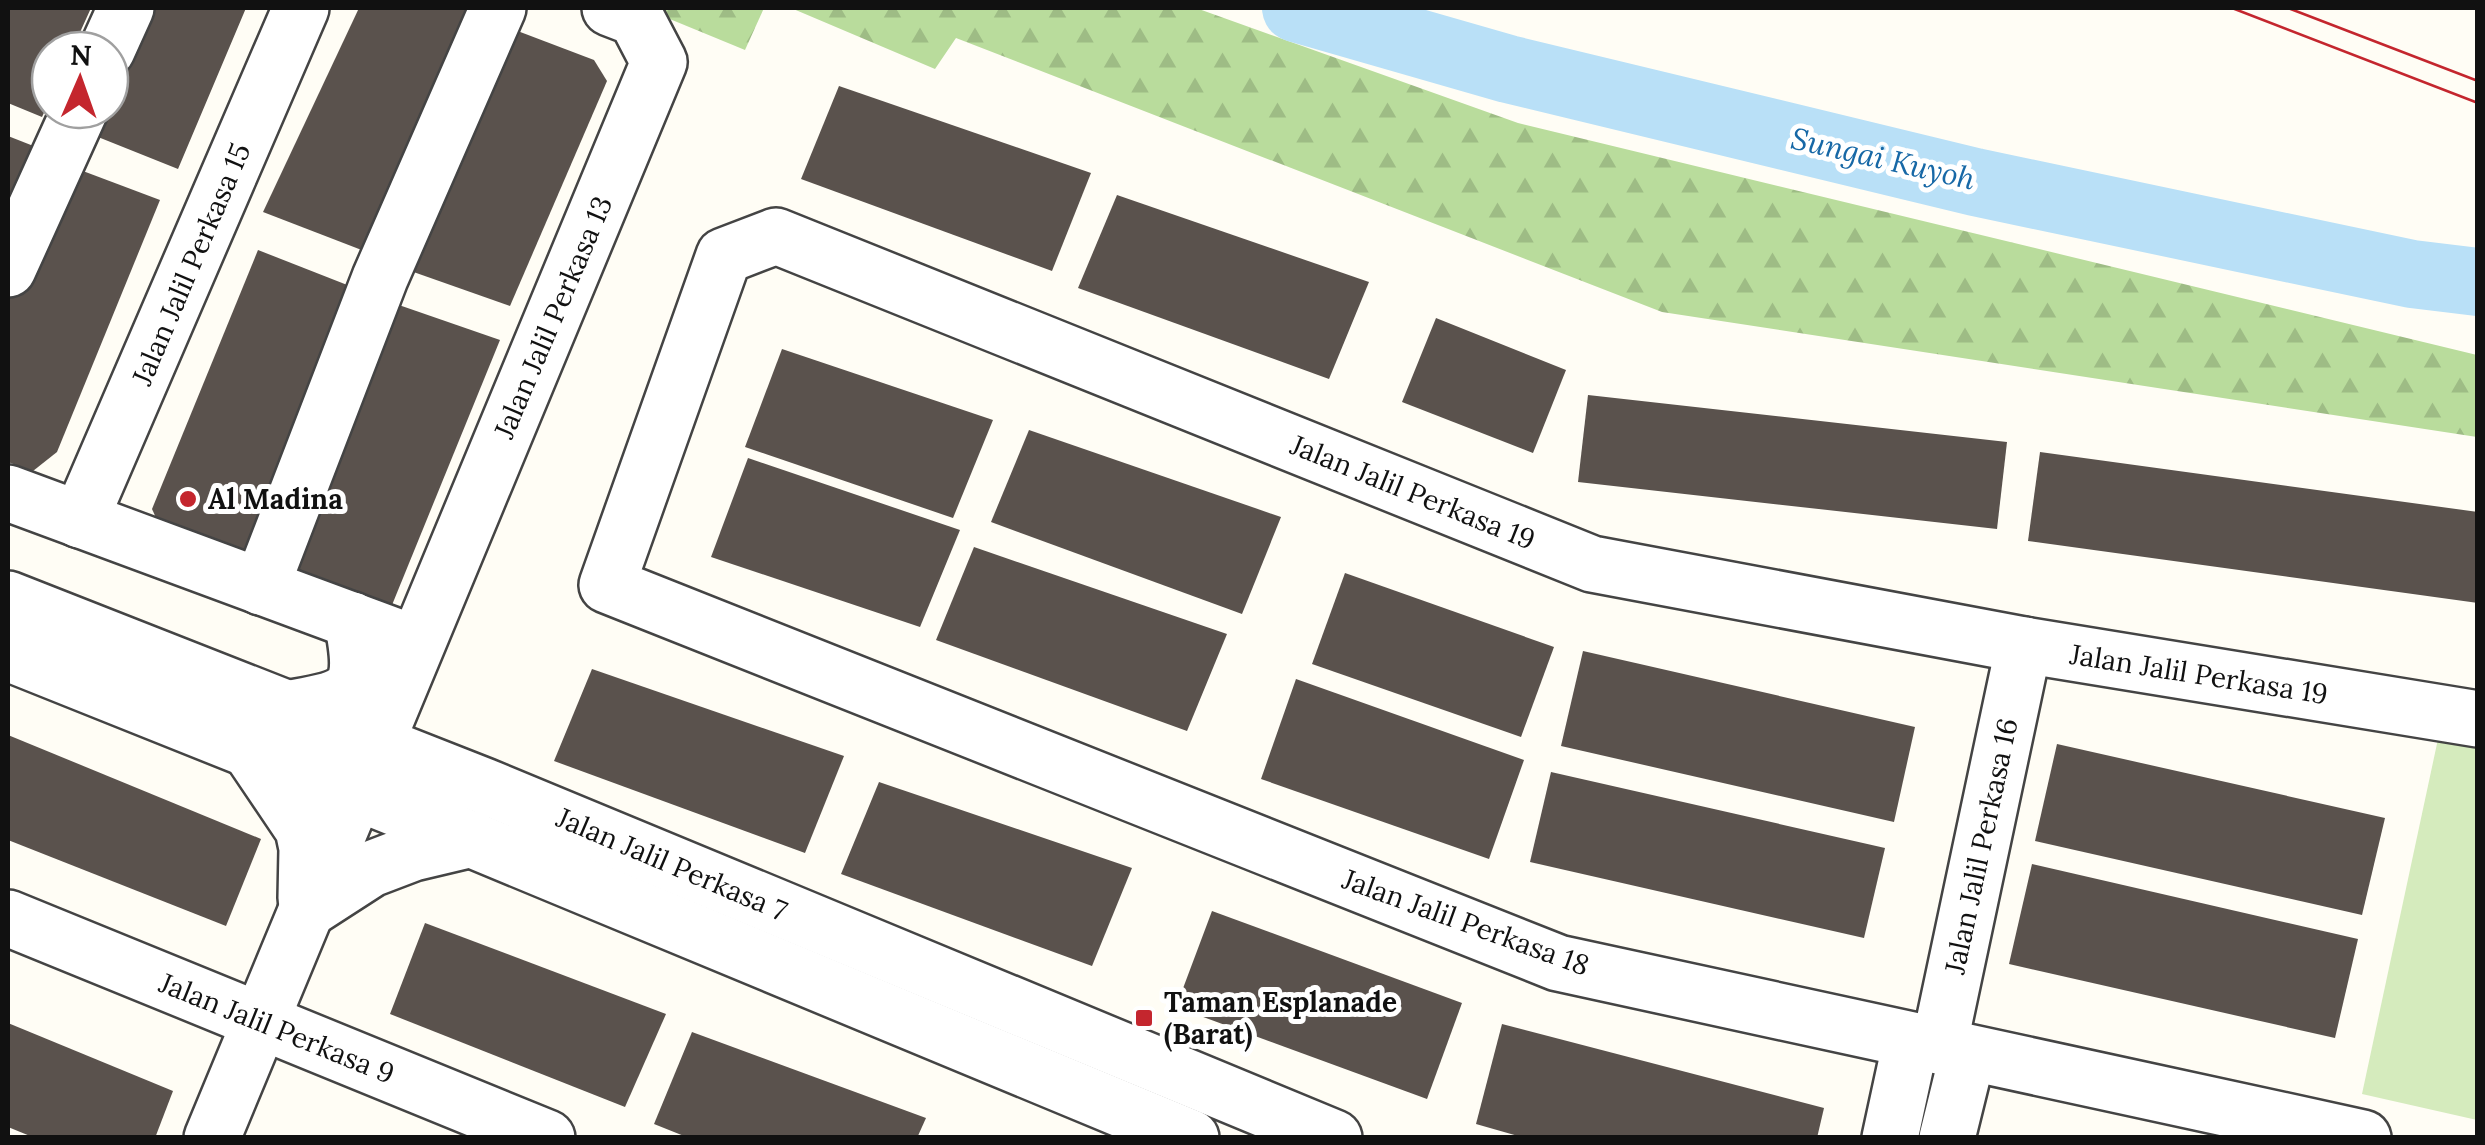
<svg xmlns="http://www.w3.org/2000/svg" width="2485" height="1145" viewBox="0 0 2485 1145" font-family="Lora,serif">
  <defs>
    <pattern id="forest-firs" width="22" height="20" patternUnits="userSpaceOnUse" patternTransform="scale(2.5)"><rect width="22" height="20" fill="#b9dc9c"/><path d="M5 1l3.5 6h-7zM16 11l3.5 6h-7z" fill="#9ebc85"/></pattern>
  </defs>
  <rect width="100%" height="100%" fill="#fffdf5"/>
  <g fill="url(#forest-firs)">
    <path d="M643,8h121l-19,42z"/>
    <path d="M791,8h405l322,115 959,232v82l-815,-125 -706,-274 -21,31z"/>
  </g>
  <path fill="#d5ebbd" d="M2438,739l39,8v373l-115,-26z"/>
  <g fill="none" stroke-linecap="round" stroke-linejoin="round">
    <path stroke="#b9e0f7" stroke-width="68" d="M1296,8l212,61 467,113 437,92 66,8"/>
  </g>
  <g fill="#5a524d">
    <path d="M8,8h83l-19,42h-22v50l-8,17 -34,-14z"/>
    <path d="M144,8h102l-68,161 -90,-36 10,-23h12v-26z"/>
    <path d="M359,8h116l-103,246 -109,-42z"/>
    <path d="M515,30l79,30 13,21 -97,225 -105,-37z"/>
    <path d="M839,86l252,87 -39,98 -251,-92z"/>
    <path d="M8,136l28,11 -28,71z"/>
    <path d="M59,162l101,38 -103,252 -24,19 -25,-9v-165z"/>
    <path d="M1117,195l252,87 -40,97 -251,-91z"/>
    <path d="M258,250l102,40 -112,279 -82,-29 -14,-31z"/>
    <path d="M396,304l104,36 -108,265 -21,11 -87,-30z"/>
    <path d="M1436,318l130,52 -33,83 -131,-51z"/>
    <path d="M782,349l211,71 -40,98 -208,-71z"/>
    <path d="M1588,395l419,47 -10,87 -419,-47z"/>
    <path d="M1029,430l252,87 -39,97 -251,-92z"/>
    <path d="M2040,452l438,60v91l-450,-62z"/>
    <path d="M748,458l212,72 -40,97 -209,-70z"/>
    <path d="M974,547l253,87 -40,97 -251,-91z"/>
    <path d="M1345,573l209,74 -33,90 -209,-73z"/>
    <path d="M1583,651l332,76 -21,95 -333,-76z"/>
    <path d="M592,669l252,87 -39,97 -251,-92z"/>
    <path d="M1296,679l228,81 -35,99 -228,-80z"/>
    <path d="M8,735l253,104 -35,87 -218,-86z"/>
    <path d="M2057,744l328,74 -23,97 -327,-74z"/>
    <path d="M1551,772l334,76 -21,90 -334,-76z"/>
    <path d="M879,782l253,86 -40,98 -251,-92z"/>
    <path d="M2032,864l326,75 -23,99 -326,-74z"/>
    <path d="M1212,911l250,92 -35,96 -251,-92z"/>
    <path d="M425,923l241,91 -41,93 -235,-93z"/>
    <path d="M8,1023l165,68 -18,47h-120l-27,-11z"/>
    <path d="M1502,1024l322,84 -7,30h-292l-49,-14z"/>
    <path d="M692,1032l234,86 -9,20h-228l-35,-14z"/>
  </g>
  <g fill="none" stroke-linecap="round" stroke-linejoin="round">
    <g stroke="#444" stroke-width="60">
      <g id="minor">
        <path d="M107,50l19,-42"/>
        <path d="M8,269l72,-159"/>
        <path d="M8,493l408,151"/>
        <path d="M80,520l221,-512"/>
        <path d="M261,587l119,-309 118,-270"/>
        <path d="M8,599l476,187 850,352"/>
        <path d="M8,653l390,156 793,329"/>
        <path d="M286,709c71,-12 80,-16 66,-89"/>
        <path d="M249,749l54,80 4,19 -1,50"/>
        <path d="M306,911l65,-42 42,-16 59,-14"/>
        <path d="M8,918l539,220"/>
        <path d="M1939,1046l85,-401"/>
        <path d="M212,1138l447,-1076 -23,-44 -26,-10"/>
        <path d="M1890,1138l21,-97"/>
        <path d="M1947,1138l21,-85"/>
        <path d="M2363,1138l-805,-175 -951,-378 117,-329 52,-20 816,328 432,81 454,74"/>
      </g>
    </g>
    <use href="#minor" stroke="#fff" stroke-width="55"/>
    <g stroke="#c4262e" stroke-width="2.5">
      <path d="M2232,8l246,95"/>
      <path d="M2288,8l190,73"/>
    </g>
  </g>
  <g fill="#c4262e" stroke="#fff" stroke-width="4">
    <circle cx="188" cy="499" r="10"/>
    <rect x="1134" y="1008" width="20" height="20" rx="5"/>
  </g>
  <g text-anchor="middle" stroke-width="10" stroke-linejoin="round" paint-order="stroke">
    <g font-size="28" fill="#111" stroke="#fff">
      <text transform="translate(191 264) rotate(-67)" y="10">Jalan Jalil Perkasa 15</text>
      <text transform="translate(553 317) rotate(-67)" y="10">Jalan Jalil Perkasa 13</text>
      <text transform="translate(1413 492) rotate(22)" y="10">Jalan Jalil Perkasa 19</text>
      <text transform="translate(2199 674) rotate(9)" y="10">Jalan Jalil Perkasa 19</text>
      <text transform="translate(1981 846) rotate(-78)" y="10">Jalan Jalil Perkasa 16</text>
      <text transform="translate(672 864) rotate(23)" y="10">Jalan Jalil Perkasa 7</text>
      <text transform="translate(1466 922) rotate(20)" y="10">Jalan Jalil Perkasa 18</text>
      <text transform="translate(277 1028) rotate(22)" y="10">Jalan Jalil Perkasa 9</text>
    </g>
    <g font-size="28" font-weight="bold" fill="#111" stroke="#fff" text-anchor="start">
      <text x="208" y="509">Al Madina</text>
      <text x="1164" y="1012">Taman Esplanade<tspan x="1164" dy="32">(Barat)</tspan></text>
    </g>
    <g font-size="30" font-style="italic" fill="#1768a6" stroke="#fff">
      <text transform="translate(1883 159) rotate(13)" y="10">Sungai Kuyoh</text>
    </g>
  </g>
  <rect width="2485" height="1145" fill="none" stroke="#111111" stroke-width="20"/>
  <g transform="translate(80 80) rotate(2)"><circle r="48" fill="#ffffff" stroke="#a0a0a0" stroke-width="2.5"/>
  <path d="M0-8L18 38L0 25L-18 38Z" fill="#c4262e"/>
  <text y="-15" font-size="28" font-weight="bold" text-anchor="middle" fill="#111111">N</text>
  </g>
</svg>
